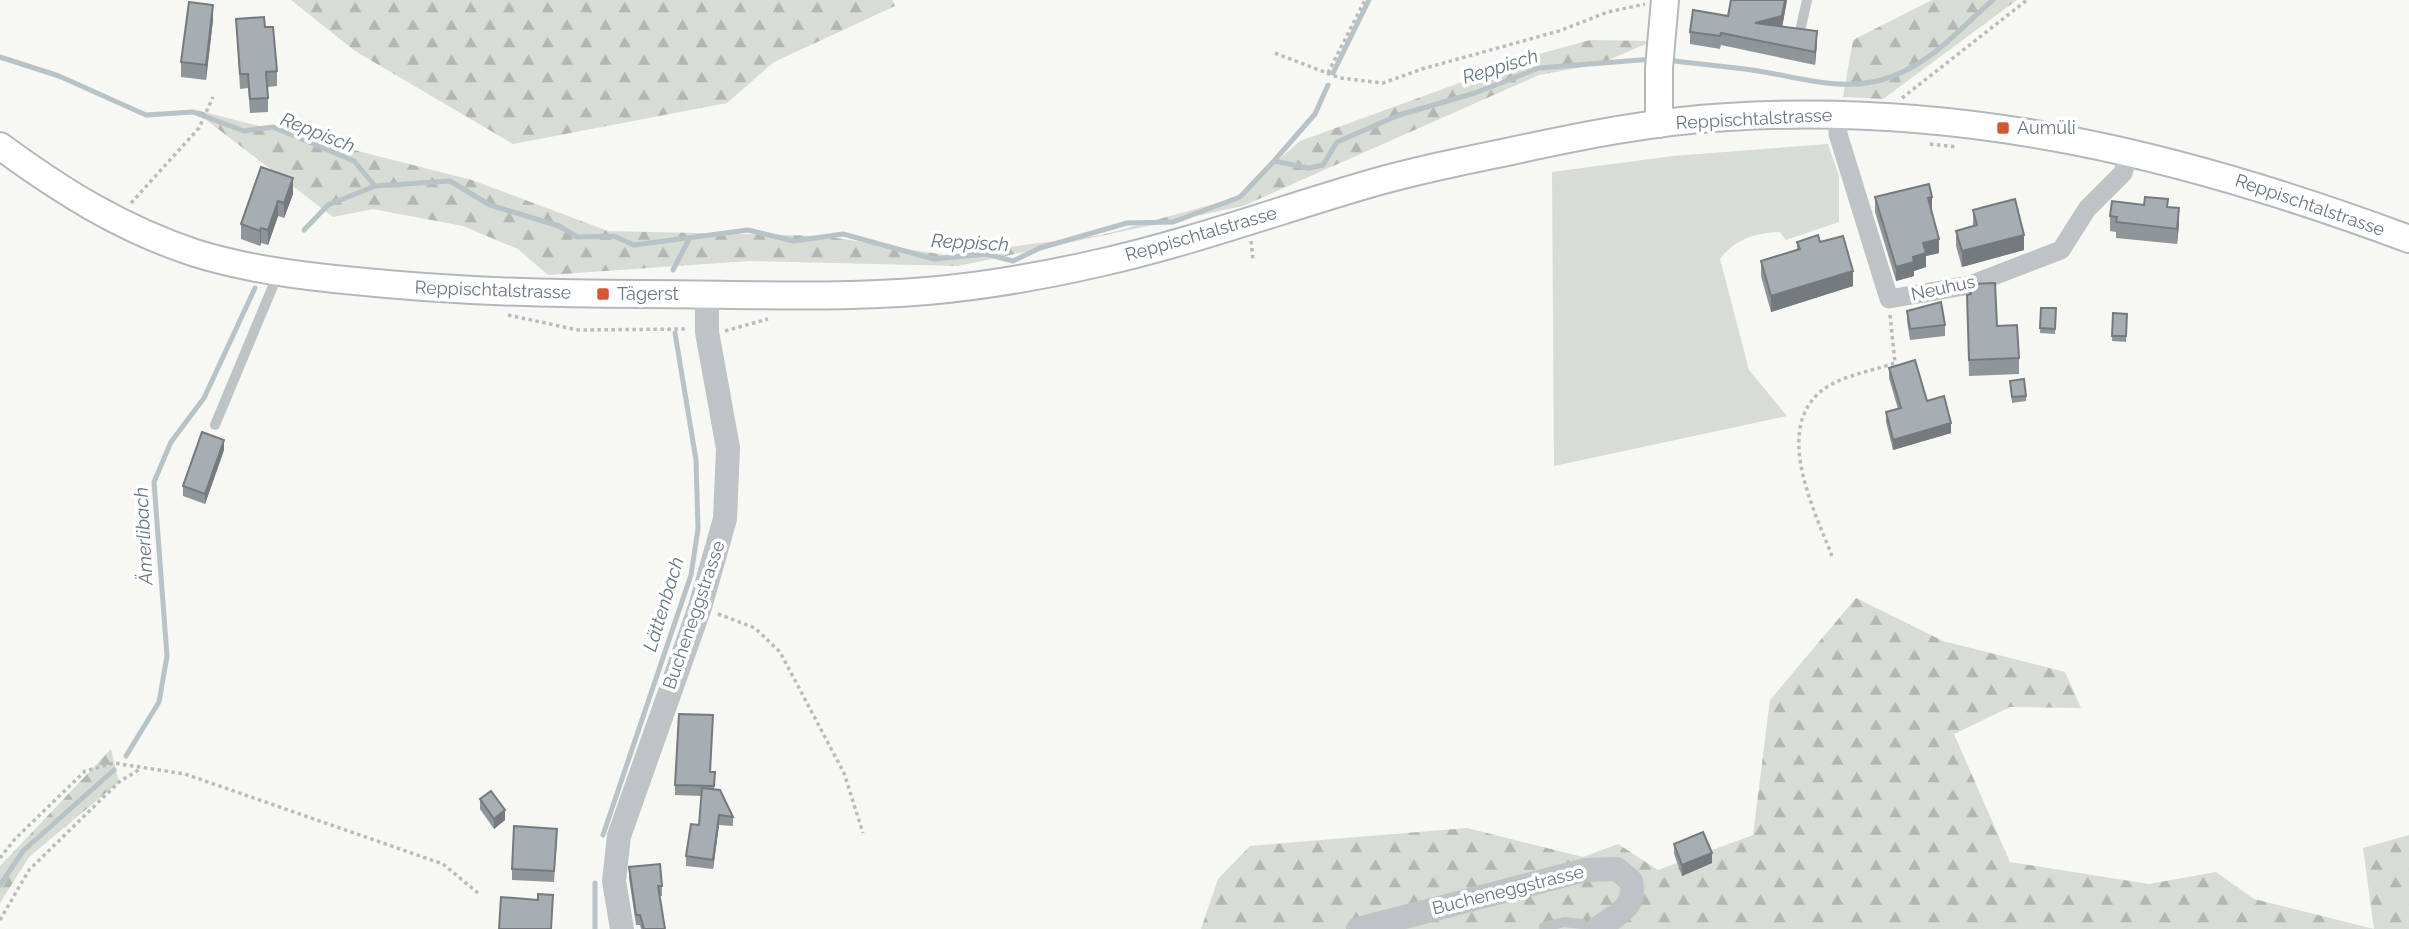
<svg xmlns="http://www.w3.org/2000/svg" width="2409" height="929" viewBox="0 0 2409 929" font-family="Raleway,sans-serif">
  <defs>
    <pattern id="forest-firs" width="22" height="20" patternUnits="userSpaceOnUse" patternTransform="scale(1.75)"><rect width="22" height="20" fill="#d7dcd4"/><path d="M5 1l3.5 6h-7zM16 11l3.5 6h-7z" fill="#b2b7b1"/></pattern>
  </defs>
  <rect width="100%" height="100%" fill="#f7f7f4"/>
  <path fill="#d7dcd4" d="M1828,144l11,32v46l-53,18 -6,-8c-25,1 -45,7 -60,27l29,111 38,46 -233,50 -2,-294 121,-16z"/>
  <g fill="url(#forest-firs)">
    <path d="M291,0h601l3,6 -121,56 -47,41 -214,41 -158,-93z"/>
    <path d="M1932,0h85l-134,99 -40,-2 10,-57z"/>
    <path d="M1590,40l63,1 -54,23 -60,11 -296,131 -285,60 -209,-5 -201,14 -30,-26 -55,-23 -90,-17 -40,8 -141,-108 280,71 136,51 216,5 121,19 157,-20 133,-37 65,-57 239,-87z"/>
    <path d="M1856,598l87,43 122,31 16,36 -71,-1 -56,27 56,128 139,22 67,-12 38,27 120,30 -11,-81 46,-13v94h-1208l17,-50 32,-33 217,-18 116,29 35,-13 40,26 95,-35 17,-135z"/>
    <path d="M111,749l8,33 -90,75 -29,46v-37z"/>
  </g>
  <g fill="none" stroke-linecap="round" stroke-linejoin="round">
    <g stroke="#b8c3c7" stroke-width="5">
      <path d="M0,57l59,19 87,39 47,-3 51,19 29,-4 81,34 21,25 75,-5 40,24 69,21 18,11 37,-1 20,9 114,-15 46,11 49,-7 91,25 52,-5 27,7 27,-13 87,-25 46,-1 67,-25 34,-36 35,7 14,-3 14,-23 62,-27 76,-22 64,-25 114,-9"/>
      <path d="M1667,60c28,4 57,6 85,10 60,9 106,29 162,-4 29,-16 54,-45 79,-66"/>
      <path d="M1333,73l36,-73"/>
      <path d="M1274,161l41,-47 13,-29"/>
      <path d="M304,230l24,-25 47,-19"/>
      <path d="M673,270l16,-31"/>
      <path d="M126,756l33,-54 8,-46 -13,-174 17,-40 33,-44 51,-110"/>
      <path d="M603,835l88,-260 7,-46 -2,-69 -21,-127"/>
      <path d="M0,885l23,-34 91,-81"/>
      <path d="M595,929v-46"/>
    </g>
    <g stroke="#b3b8bc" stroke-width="30">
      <g id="secondary">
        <path d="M1659,124v-56l6,-68"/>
        <path d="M0,146c61,45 122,83 195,107 52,16 106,23 160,28 95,10 190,13 286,13 95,0 191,5 286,-3 58,-5 115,-15 172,-28 89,-20 175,-51 263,-77 47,-14 96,-24 145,-34 73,-16 147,-31 221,-35 240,-15 458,39 681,122"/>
      </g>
    </g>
    <g stroke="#b9bcbe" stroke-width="3.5" stroke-dasharray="3.5 3.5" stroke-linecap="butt">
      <path d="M1275,53l65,25 43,5 39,-14 137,-38 49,-19 37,-8"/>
      <path d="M1328,73l37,-73"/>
      <path d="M1902,98l125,-98"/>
      <path d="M1930,144l27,3"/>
      <path d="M131,203l68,-75 14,-31"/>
      <path d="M1251,241l2,19"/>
      <path d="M508,315l70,15 109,-1"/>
      <path d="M725,331l43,-12"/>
      <path d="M1832,556c-19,-49 -64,-137 0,-172 19,-10 43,-14 63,-21l-5,-48"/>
      <path d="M718,614l37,14 25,24 64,121 19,60"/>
      <path d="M0,858l15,-19 70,-68 29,-8 71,11 258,90 35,29"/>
      <path d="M0,920l29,-50 90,-88 21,-13"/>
    </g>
    <g stroke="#bec3c6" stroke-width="10">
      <path d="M1800,31l7,-31"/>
      <path d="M215,425l58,-139 2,-13"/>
      <path d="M1544,927l20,-5 18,2 5,5"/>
    </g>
    <path stroke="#bec3c6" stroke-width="19" d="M1838,115v19l51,165 81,-14 91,-35 26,-41 36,-36 6,-22"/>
    <g stroke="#bec3c6" stroke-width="24">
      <path d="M622,929l-8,-48 5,-45 81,-229 25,-88 3,-71 -21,-116v-38"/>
      <path d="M1358,929l227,-59 32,-1 14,12c7,27 -16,34 -34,48"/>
    </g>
    <use href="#secondary" stroke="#fff" stroke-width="26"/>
  </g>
  <g fill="#8f969a">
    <path d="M1731,0h56l-5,27 35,16 -2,22 -94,-20 -1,4 -30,-5v-12l38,-16z"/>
    <path d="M236,19l29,8 12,44v15l-9,1v25l-18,1 -2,-25 -8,1z"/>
    <path d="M213,20l-7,60 -25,-3v-15z"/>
    <path d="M261,167l32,27 -9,24 -6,-2 -10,29 -7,-2 -1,3 -19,-7v-15z"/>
    <path d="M1875,197l57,15 7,41 -13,3v11l-12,4v5l-18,5 -21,-69z"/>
    <path d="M2168,207l11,17 -2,20 -61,-6v-6l-6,-1v-15z"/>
    <path d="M1973,210l51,40 -62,17 -6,-21v-15l17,-5z"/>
    <path d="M1797,242l56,44 -82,26 -10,-36v-15l36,-11z"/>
    <path d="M1967,295l30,31 22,32v16l-50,2z"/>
    <path d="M2041,308h15l-1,26 -15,-1z"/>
    <path d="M1907,311l38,14v11l-35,4 -3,-19z"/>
    <path d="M2113,313l14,1 -1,28 -14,-1z"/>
    <path d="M1889,368l38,33 24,32 -58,17 -7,-28v-10l12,-3 -9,-31z"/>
    <path d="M2010,381l16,15v5l-14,2z"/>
    <path d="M224,450l-19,54 -22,-8v-10z"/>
    <path d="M711,772h4l-1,17 19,28v9l-14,-1 -6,44 -27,-3v-10l13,-31 3,-29 -27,-1v-10z"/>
    <path d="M480,799l25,21 -11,9 -14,-20z"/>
    <path d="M557,839l-3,43 -42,-2v-11z"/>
    <path d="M1674,844l38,19 -30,13 -8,-22z"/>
    <path d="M629,867l33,19v10h-2l5,33h-24l-1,-4h-4l-7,-47z"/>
  </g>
  <g fill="#747a7d">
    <path d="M1785,0h2l-5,28 -27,-5z"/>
    <path d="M213,5v15l-7,60v-15z"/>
    <path d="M1817,31v12l-2,22v-13z"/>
    <path d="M293,178v16l-9,24v-15z"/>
    <path d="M1932,197v15l-4,-14z"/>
    <path d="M278,201v15l-10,29v-15z"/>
    <path d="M2179,208v16l-2,20v-15z"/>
    <path d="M261,228v15l-1,3v-15z"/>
    <path d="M2024,235v15l-62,17v-16z"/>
    <path d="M1939,239v14l-13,3v11l-12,4v5l-18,5v-14l17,-10 10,-14z"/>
    <path d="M1853,271v15l-82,26v-16z"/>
    <path d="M1951,423v10l-58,17v-10z"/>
    <path d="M224,440v10l-19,54v-10z"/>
    <path d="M505,810v10l-11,9v-10z"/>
    <path d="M719,815v10l-6,44v-9z"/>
    <path d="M1712,853v10l-30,13v-11z"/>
  </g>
  <g fill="#a6aeb3" stroke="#747a7d" stroke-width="2">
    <path d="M1731,0h54l-3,16 -27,7 62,8 -2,21 -94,-19 -1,3 -30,-4 3,-22 35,6z"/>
    <path d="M189,2l24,3 -7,60 -25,-3z"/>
    <path d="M264,17l1,10h8l4,44 -11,1 2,26 -18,1 -2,-25h-8l-4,-55z"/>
    <path d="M261,167l32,11 -9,25 -6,-2 -10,29 -7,-2 -1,3 -19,-7z"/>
    <path d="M1929,184l3,13 -4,1 11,41 -16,4 3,10 -13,4 1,5 -18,5 -21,-70z"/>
    <path d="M2145,197l23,2 -1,8 12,1 -2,21 -61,-7 1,-5 -7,-1 2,-15 32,4z"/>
    <path d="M2015,199l9,36 -62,16 -6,-20 21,-6 -4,-15z"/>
    <path d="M1818,235l2,7 23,-6 10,35 -82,25 -10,-35 39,-12 -3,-7z"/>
    <path d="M1995,283l2,43 20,-1 2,33 -50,2 -2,-65 4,-1 -1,-10z"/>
    <path d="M1941,302l4,23 -35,4 -3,-18z"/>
    <path d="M2041,308h15l-1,21 -15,-1z"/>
    <path d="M2113,313l14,1 -1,22h-14z"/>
    <path d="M1915,360l12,41 17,-5 7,27 -58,17 -7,-28 15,-4 -12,-40z"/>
    <path d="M2024,379l2,17 -14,1 -2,-16z"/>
    <path d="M202,432l22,8 -19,54 -22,-8z"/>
    <path d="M679,714l34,1 -3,57h5l-1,14 -39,-1z"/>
    <path d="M702,788l18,2 13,27 -14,-2 -6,45 -27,-4 5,-32 8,1z"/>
    <path d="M491,791l14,19 -11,9 -14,-20z"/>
    <path d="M514,826l43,3 -3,42 -42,-2z"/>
    <path d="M1703,832l9,21 -30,12 -8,-21z"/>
    <path d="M660,864l2,22h-4l7,43h-21l-4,-14h-4l-7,-48z"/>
    <path d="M538,894l15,1 -2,34h-52l2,-32 37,3z"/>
  </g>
  <g fill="#d75734" stroke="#fff" stroke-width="2.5">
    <rect x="1996" y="121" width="14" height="14" rx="3.5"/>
    <rect x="596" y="287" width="14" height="14" rx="3.5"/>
  </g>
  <g text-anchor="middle" stroke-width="7" stroke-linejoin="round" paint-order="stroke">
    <g font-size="18" fill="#687783" stroke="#fff">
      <text transform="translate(1754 119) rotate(-3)" y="6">Reppischtalstrasse</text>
      <text transform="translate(2310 205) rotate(19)" y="6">Reppischtalstrasse</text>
      <text transform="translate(1201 234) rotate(-16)" y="6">Reppischtalstrasse</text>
      <text transform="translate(1943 288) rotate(-12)" y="6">Neuhus</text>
      <text transform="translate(493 290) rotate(2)" y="6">Reppischtalstrasse</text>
      <text transform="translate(694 615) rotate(-71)" y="6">Bucheneggstrasse</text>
      <text transform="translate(1508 890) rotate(-14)" y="6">Bucheneggstrasse</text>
    </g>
    <g font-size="18" fill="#687783" stroke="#fff" text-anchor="start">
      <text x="2017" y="134">Aumüli</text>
      <text x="617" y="300">Tägerst</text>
    </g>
    <g font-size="19" font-style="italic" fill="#63787f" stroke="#fff">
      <text transform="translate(1500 66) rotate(-17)" y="7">Reppisch</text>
      <text transform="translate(318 132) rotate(22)" y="7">Reppisch</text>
      <text transform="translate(970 242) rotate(3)" y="7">Reppisch</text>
      <text transform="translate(143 536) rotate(-93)" y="7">Ämerlibach</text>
      <text transform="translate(663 604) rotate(-73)" y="7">Lättenbach</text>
    </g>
  </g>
</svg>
